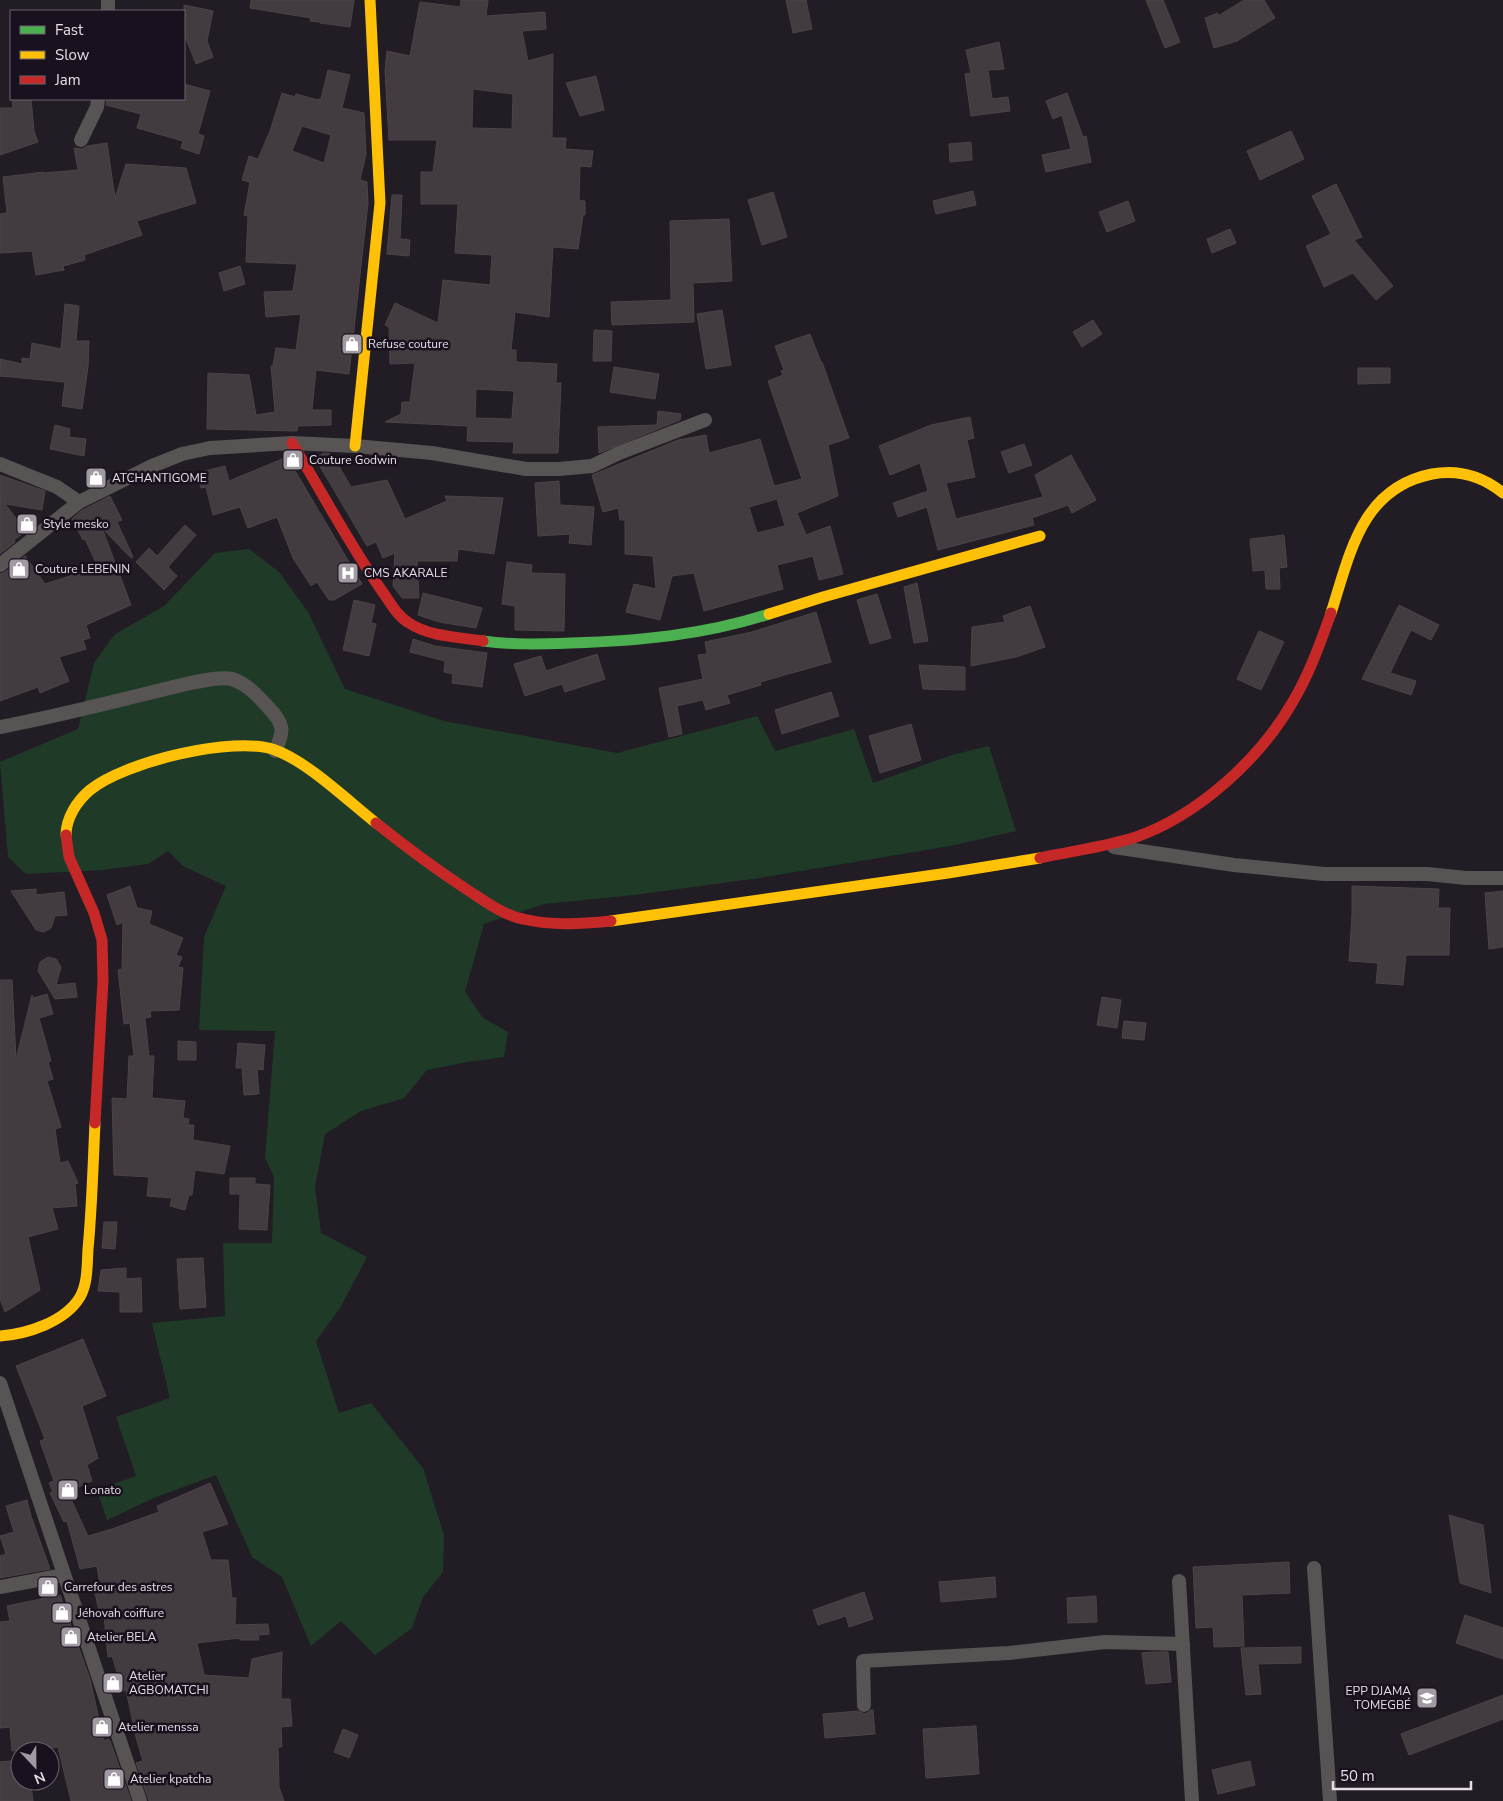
<svg xmlns="http://www.w3.org/2000/svg" width="1503" height="1801" viewBox="0 0 1503 1801" font-family="'Nunito Sans',sans-serif">
  <rect width="100%" height="100%" fill="#221d24"/>
  <path fill="#1f3b28" d="M249,549l30,23 29,40 37,77 99,32 173,32 140,-37 18,35 79,-22 19,54 79,-28 37,-9 27,85 -66,15 -191,32 -125,17 -90,9 -60,20 -19,68 18,26 25,14 -4,25 -37,5 -40,8 -23,28 -43,13 -36,23 -10,53 6,46 46,24 -27,51 -24,33 23,72 32,-10 52,65 21,67 -1,37 -20,25 -11,31 -37,27 -34,-34 -30,25 -29,-69 -30,-20 -36,-82 -62,23 -47,22 -10,-30 39,-14 -20,-59 54,-19 -18,-75 73,-7 -2,-73h49l2,-66 -9,-19 10,-127 -76,-1 5,-93 22,-51 -43,-20 -15,-15 -20,13 -46,6 -76,4 -18,-17 -8,-95 78,-33 16,-66 20,-28 50,-29 51,-53z"/>
  <g fill="#423c41" stroke="#4a4448" fill-rule="evenodd">
    <path d="M251,0h103l-4,27 -30,-4v-1l-10,-1 1,-3 -61,-10z"/>
    <path d="M461,0h27l-2,16 59,-4 1,17 -24,2 6,30 25,-7 -1,84h14l-1,11 28,2 -2,16 -11,-1 -1,34 6,1v14h-2l-5,34 -25,-2 -4,70 -34,-5 -4,38h5v12l41,2 -1,19h5l-3,70h-45l1,-11 -47,-1 1,-15 -83,-4 16,-8 1,-12h8l5,-39 -25,1 -1,-37 -4,-2 10,-22 43,20 5,-43 47,5 2,-30 -37,-2 3,-49h-37v-32h12l4,-32h-48l-4,-70 2,-19 23,5 10,-54 40,5zM473,89l40,5 -1,35 -40,-1zM476,389l38,2 -2,28 -37,-1z"/>
    <path d="M786,0h20l6,29 -19,4z"/>
    <path d="M1146,0h17l17,42 -15,6z"/>
    <path d="M1244,0h20l11,18 -38,23 -23,7 -9,-30 13,-5v3z"/>
    <path d="M184,5l29,6 -6,30 6,16 -17,7 -12,-30z"/>
    <path d="M999,42l5,27 -16,1 4,29 16,-2 2,14 -39,5 -6,-42 6,-1 -5,-23z"/>
    <path d="M328,70l22,5 -8,33 22,5 2,41 -6,26 7,2 1,21 -19,171 -33,-4 -4,40h19v15l-33,1 -1,5 -90,-2 1,-56 41,2 7,40 19,-3 -4,-46h2l3,-18 20,2 5,-36 -35,3 -2,-25 29,-1 4,-27 -51,-2 2,-46 -4,-1 6,-33 -8,-2 7,-24 9,3 12,-28 12,-38 13,4 1,-3 22,6 1,-1h2zM302,126l29,9 -7,28 -32,-12z"/>
    <path d="M596,76l8,34 -24,6 -14,-33z"/>
    <path d="M184,84l26,7 -12,43 6,2 -5,18 -18,-6 2,-7 -46,-13 4,-14 -35,-9 1,-6h77z"/>
    <path d="M1067,93l16,44 3,-1 5,26 -45,10 -4,-17 29,-6 -9,-34 -9,4 -7,-18z"/>
    <path d="M12,99h19l3,32 4,11 -38,13v-47h13z"/>
    <path d="M1291,131l13,28 -44,21 -13,-29z"/>
    <path d="M971,142l1,18 -22,2 -1,-18z"/>
    <path d="M107,143l8,55 11,-34 60,4 10,35 -59,18 5,14 -58,20 1,5 -22,6 1,4 -28,5 -4,-24 -32,2v-39l7,-1 -4,-36 41,-5v1l34,-3 -4,-22 8,1 5,-3z"/>
    <path d="M1336,184l26,53 -8,3 39,46 -17,14 -23,-27 -29,14 -18,-41 25,-12 -19,-38z"/>
    <path d="M973,191l3,14 -40,9 -3,-13z"/>
    <path d="M773,192l14,45 -25,8 -14,-45z"/>
    <path d="M392,195h10l-2,44 10,1 -1,16 -22,-2z"/>
    <path d="M1128,201l7,20 -28,11 -8,-20z"/>
    <path d="M729,219l3,62 -39,2 1,39 -82,3 -1,-23 60,-2 -1,-79z"/>
    <path d="M1230,229l6,14 -24,10 -5,-14z"/>
    <path d="M240,266l5,18 -21,7 -5,-18z"/>
    <path d="M65,304l14,2 -3,35h13l-1,26 -6,42 -20,-3 3,-24 -65,-6v-17l22,5v-6l8,1 2,-16 29,6z"/>
    <path d="M722,310l9,55 -25,4 -9,-55z"/>
    <path d="M1093,320l9,14 -20,13 -9,-15z"/>
    <path d="M594,330l18,1 -1,30h-18z"/>
    <path d="M810,334l11,28h1l27,76 -21,7 10,51 -41,17 9,22 24,-9 13,48 -24,6 -6,-24 -36,9 6,24 -79,22 -10,-38 -22,3 -12,44 -34,-8 8,-28 22,5 -3,-33 -28,-2v-34h-5l-2,-12 -15,4 -11,-37 86,-35 28,-5 3,18 51,-14 14,47 28,-7 -34,-98 15,-6 -2,-4 3,-1 -9,-24zM777,499l8,27 -28,7 -8,-26z"/>
    <path d="M614,367l45,7 -4,25 -45,-7z"/>
    <path d="M1358,368h32v15l-32,1z"/>
    <path d="M658,411l23,3 -1,6 -81,33 -1,-26 59,-2z"/>
    <path d="M970,417l4,21 -7,2 8,37 -29,6 10,36 87,-22 -8,-22 36,-20 25,45 -24,13 -4,-8 -36,13 2,7 -96,25 -11,-43 -29,10 -5,-14 35,-12 -8,-28 -30,12 -11,-29 52,-21z"/>
    <path d="M55,425l15,4 -1,8 17,2 -2,17 -34,-7z"/>
    <path d="M1024,444l8,21 -23,8 -8,-21z"/>
    <path d="M324,453l8,1 19,33 36,-7 18,39 42,-18 -2,-5 58,2 -9,56 -36,-5 -1,12h-40l2,37h-17l-9,-12 2,-33 -12,5 -7,-16 -9,4 -52,-88z"/>
    <path d="M287,457l75,127 -28,16h-5l-12,-18 -6,4 -18,-28 -16,-41 -29,11 -8,-21 -27,8 -7,-28 -5,1 -4,-15 28,-7 4,15z"/>
    <path d="M0,475l45,16 -3,19 -37,-6 21,27 -12,9 1,2 -15,12z"/>
    <path d="M559,481l1,24 34,2 -3,38 -22,-2 1,-9 -32,2 -3,-53z"/>
    <path d="M110,496l12,24 -5,2 16,35 -2,1 -29,-30 29,77 -45,20 4,13 -7,2 3,9 -27,8 10,24 -29,12 -2,-6 -38,14v-127l5,-2 20,-16 20,28 53,-17 -13,-28 -2,1 -11,-21 9,-8z"/>
    <path d="M185,525l11,10 -28,32 9,9 -13,14 -28,-28 13,-14 8,8z"/>
    <path d="M1284,535l3,32 -8,1 1,21h-14l-1,-19 -12,1 -3,-32z"/>
    <path d="M507,562l25,3 -1,8 34,1 -1,57 -49,-1v-24l-13,-2z"/>
    <path d="M917,583l11,58 -14,2 -10,-56z"/>
    <path d="M423,593l59,15 -6,20 -37,-6 -21,-7z"/>
    <path d="M877,594l14,44 -21,6 -13,-44z"/>
    <path d="M354,600l21,5 -4,18 5,1 -7,32 -26,-6z"/>
    <path d="M1399,605l40,20 -8,15 -20,-10 -21,43 26,8 -5,14 -49,-16z"/>
    <path d="M1030,606l15,41 -29,10 -45,9 1,-39 33,-5 -2,-6z"/>
    <path d="M816,612l15,50 -71,20 1,3 -34,10 3,8 -24,7 -3,-10 -26,6 5,28 -13,3 -10,-49 44,-9 -5,-24 9,-1 -2,-12 47,-10z"/>
    <path d="M1259,631l25,11 -23,48 -24,-11z"/>
    <path d="M413,639l22,7 52,7 -5,34 -30,-4 1,-9 -9,-2 1,-11 -35,-9z"/>
    <path d="M597,654l8,25 -40,13 -3,-8 -37,12 -11,-32 27,-8 5,15z"/>
    <path d="M919,665l46,2v23l-42,-1z"/>
    <path d="M831,692l8,24 -57,18 -7,-24z"/>
    <path d="M911,724l10,36 -41,13 -11,-37z"/>
    <path d="M130,886l7,22 15,3 -3,13 34,14 -7,17 6,2 -4,10 5,1 -4,42 -29,1 1,6 -6,1 4,38h5l-2,42 33,3 -2,17 6,1 -1,6h6l-1,15 37,6 -6,28 -29,-4 -3,25h-3l-4,15 -15,-4 2,-8 -25,-2 2,-19 -35,-2 -2,-77 15,1 2,-43h5l-4,-33 -6,1 -6,-54 4,-1 1,-47 -6,3 -10,-30z"/>
    <path d="M1352,886l87,3 -1,19h12l-1,47h-43l-3,30 -27,-2 2,-20 -29,-2 3,-46z"/>
    <path d="M36,889v6l28,-3 3,23 -12,1 -4,12 -7,4 -8,-2 -25,-39z"/>
    <path d="M1503,891v56l-14,2 -4,-56z"/>
    <path d="M48,957l8,2 5,8 -5,18 19,-2 2,14 -22,2 -17,-28 2,-9z"/>
    <path d="M0,980h12l4,79 16,-64 1,3 14,-4 6,20 -14,4 12,43 -3,1 5,17 -6,2 14,46 -6,2 5,34 8,-2 10,22 -3,1 2,22 -25,2 6,21 -30,8 12,53 -35,22 -5,-13z"/>
    <path d="M1102,997l19,3 -4,28 -20,-3z"/>
    <path d="M1124,1021l22,2 -2,17 -22,-2z"/>
    <path d="M178,1041l18,1v18h-18z"/>
    <path d="M238,1043l27,2 -2,25 -6,-1 2,25 -15,1 -2,-27h-6z"/>
    <path d="M230,1178h25v6l15,1 -3,45 -28,-1 1,-35h-10z"/>
    <path d="M104,1222h13l-2,27 -13,-1z"/>
    <path d="M203,1258l3,49 -26,2 -3,-50z"/>
    <path d="M126,1268v11l15,-1 1,34h-22v-20l-22,-1 3,-21z"/>
    <path d="M83,1339l23,57 -24,10 16,52 -11,7 5,16 -20,9 1,3 -4,2 19,41 24,-7 47,-17 -2,-6 53,-23 18,41 -26,8 9,28h17l4,38h4l-1,27 33,-1 1,10 -11,1 1,5h-19v-2l-43,5 7,32 45,3 3,-19 30,-7 -1,47h9l2,27 -11,1 1,20h-4l1,40 5,14h-135l-13,-38 7,-2 -7,-24 -10,-47 -3,1 -11,-35 -4,1 -4,-42 -4,1 -6,-28 6,-2 -3,-20 -17,3 -13,-48 -3,1 -14,-29 3,-1 -4,-9 5,-2 -14,-40 5,-2 -29,-73z"/>
    <path d="M27,1500l4,16 19,53 -50,9v-22l6,-2 -6,-18 14,-4 -8,-26z"/>
    <path d="M1449,1515l34,10 8,68 -31,-10z"/>
    <path d="M1289,1562l1,31 -48,2 2,51 -30,1 -1,-20 -17,1 -3,-61z"/>
    <path d="M995,1577l1,20 -55,5 -2,-20z"/>
    <path d="M864,1592l9,27 -24,8 -3,-11 -28,9 -5,-15z"/>
    <path d="M60,1595l30,84 9,40h2l3,22 5,-2 2,4 20,58h-60l-13,-54 -46,4 -2,-24 -10,1v-106l10,-1 -3,-15z"/>
    <path d="M1096,1596l1,26 -29,1 -1,-25z"/>
    <path d="M1465,1615l38,13v31l-47,-16z"/>
    <path d="M1301,1647v16l-43,1 3,30 -15,1 -5,-47z"/>
    <path d="M1151,1652h17l3,30 -25,2 -4,-31z"/>
    <path d="M1503,1695v24l-94,36 -8,-21z"/>
    <path d="M871,1710h2l2,24 -50,4 -2,-24 35,-3 7,3z"/>
    <path d="M976,1726l3,48 -53,4 -3,-49z"/>
    <path d="M343,1729l15,6 -9,23 -15,-6z"/>
    <path d="M20,1760v27l11,-2 2,16h-33v-39z"/>
    <path d="M1250,1761l5,24 -37,9 -6,-24z"/>
  </g>
  <g fill="none" stroke-linecap="round" stroke-linejoin="round">
    <g stroke="#585454" stroke-width="14">
      <path d="M108,11v-11"/>
      <path d="M81,140l16,-33 1,-8"/>
      <path d="M0,464l57,23 22,15"/>
      <path d="M0,565l79,-63 73,-36 30,-12 28,-6 82,-5 63,3 77,7 94,16h33l33,-3 27,-13 86,-33"/>
      <path d="M0,727c53,-10 105,-23 157,-36 18,-4 59,-16 75,-12 15,5 26,17 36,28 16,17 17,23 7,44"/>
      <path d="M1114,847l120,18 90,9h103l39,4h37"/>
      <path d="M0,1383l140,418"/>
      <path d="M1314,1568l16,233"/>
      <path d="M1179,1581l13,220"/>
      <path d="M0,1587l64,-12"/>
      <path d="M864,1705l-1,-44 146,-8 96,-11 78,2"/>
    </g>
    <path stroke="#4caf50" stroke-width="11" d="M483,641c29,4 59,3 88,2 67,-2 134,-8 198,-29"/>
    <g stroke="#ffc107" stroke-width="11">
      <path d="M355,446l25,-243 -10,-203"/>
      <path d="M1331,613c19,-59 30,-125 101,-139 27,-5 50,2 71,19"/>
      <path d="M769,614l54,-17 217,-61"/>
      <path d="M66,835c0,-17 11,-34 24,-45 34,-28 144,-55 185,-40 33,12 73,51 101,73"/>
      <path d="M611,921l337,-48 92,-15"/>
      <path d="M0,1336c27,-2 65,-14 80,-39 8,-14 7,-33 8,-48 4,-42 5,-84 7,-126"/>
    </g>
    <g stroke="#c62828" stroke-width="11">
      <path d="M292,443c30,49 57,101 90,148 8,11 15,25 27,32 21,14 50,14 74,18"/>
      <path d="M376,823c30,24 61,47 93,68 17,11 34,24 54,28 29,7 59,5 88,2"/>
      <path d="M66,835l3,22 25,56 8,27 1,40 -8,143"/>
      <path d="M1040,858c32,-7 65,-11 96,-21 62,-22 123,-77 156,-134 17,-28 28,-59 39,-90"/>
    </g>
  </g>
  <defs>
    <g id="shop-square" transform="scale(1.125)"><rect x="-9" y="-9" width="18" height="18" rx="4" fill="#a19aa3" stroke="#19111d"/><path d="M-5-2.5h2.3a2.7 3.5 0 0 1 5.4 0H5L5.5 6h-11ZM-1.5-2.5h3a1.5 2.3 0 0 0-3 0Z" fill="#fff"/></g>
    <g id="hospital-square" transform="scale(1.125)"><rect x="-9" y="-9" width="18" height="18" rx="4" fill="#a19aa3" stroke="#19111d"/><path d="M-5-5h3v3.5h4V-5h3V5h-3V1.5h-4V5h-3Z" fill="#fff"/></g>
    <g id="school-square" transform="scale(1.125)"><rect x="-9" y="-9" width="18" height="18" rx="4" fill="#a19aa3" stroke="#19111d"/><path d="M0-5L7-2L0 1L-7-2ZM-4 1L0 2.5L4 1V4Q0 6-4 4Z" fill="#fff"/></g>
  </defs>
  <g fill-rule="evenodd">
    <use href="#shop-square" x="352" y="344"/>
    <use href="#shop-square" x="293" y="460"/>
    <use href="#shop-square" x="96" y="478"/>
    <use href="#shop-square" x="27" y="524"/>
    <use href="#shop-square" x="19" y="569"/>
    <use href="#hospital-square" x="348" y="573"/>
    <use href="#shop-square" x="68" y="1490"/>
    <use href="#shop-square" x="48" y="1587"/>
    <use href="#shop-square" x="62" y="1613"/>
    <use href="#shop-square" x="71" y="1637"/>
    <use href="#shop-square" x="113" y="1683"/>
    <use href="#school-square" x="1427" y="1698"/>
    <use href="#shop-square" x="102" y="1727"/>
    <use href="#shop-square" x="114" y="1779"/>
  </g>
  <g text-anchor="middle" stroke-width="5" stroke-linejoin="round" paint-order="stroke">
    <g font-size="12" fill="#e5dee8" stroke="#19111d" text-anchor="start">
      <text x="368" y="348">Refuse couture</text>
      <text x="309" y="464">Couture Godwin</text>
      <text x="112" y="482">ATCHANTIGOME</text>
      <text x="43" y="528">Style mesko</text>
      <text x="35" y="573">Couture LEBENIN</text>
      <text x="364" y="577">CMS AKARALE</text>
      <text x="84" y="1494">Lonato</text>
      <text x="64" y="1591">Carrefour des astres</text>
      <text x="78" y="1617">Jéhovah coiffure</text>
      <text x="87" y="1641">Atelier BELA</text>
      <text x="129" y="1680">Atelier<tspan x="129" dy="14">AGBOMATCHI</tspan></text>
      <text x="1411" y="1695" text-anchor="end">EPP DJAMA<tspan x="1411" dy="14">TOMEGBÉ</tspan></text>
      <text x="118" y="1731">Atelier menssa</text>
      <text x="130" y="1783">Atelier kpatcha</text>
    </g>
  </g>
  <rect x="10" y="10" width="175" height="90" fill="#19111d" stroke="#6b636e"/>
  <rect x="20" y="26" width="25" height="8" fill="#4caf50" stroke="#6b636e"/>
  <text x="55" y="35" font-size="15" fill="#e5dee8">Fast</text>
  <rect x="20" y="51" width="25" height="8" fill="#ffc107" stroke="#6b636e"/>
  <text x="55" y="60" font-size="15" fill="#e5dee8">Slow</text>
  <rect x="20" y="76" width="25" height="8" fill="#c62828" stroke="#6b636e"/>
  <text x="55" y="85" font-size="15" fill="#e5dee8">Jam</text>
  <g transform="translate(35 1766) rotate(158)"><circle r="24" fill="#19111d" stroke="#6b636e"/>
  <path d="M0-4L9 19L0 12L-9 19Z" fill="#a19aa3"/>
  <text y="-8" font-size="14" font-weight="bold" text-anchor="middle" fill="#e5dee8">N</text>
  </g>
  <path d="M1333 1781v8h138v-8" fill="none" stroke="#e5dee8" stroke-width="2.5"/>
  <text x="1340" y="1781" font-size="15" fill="#e5dee8" stroke="#19111d" stroke-width="4" paint-order="stroke">50 m</text>
</svg>
